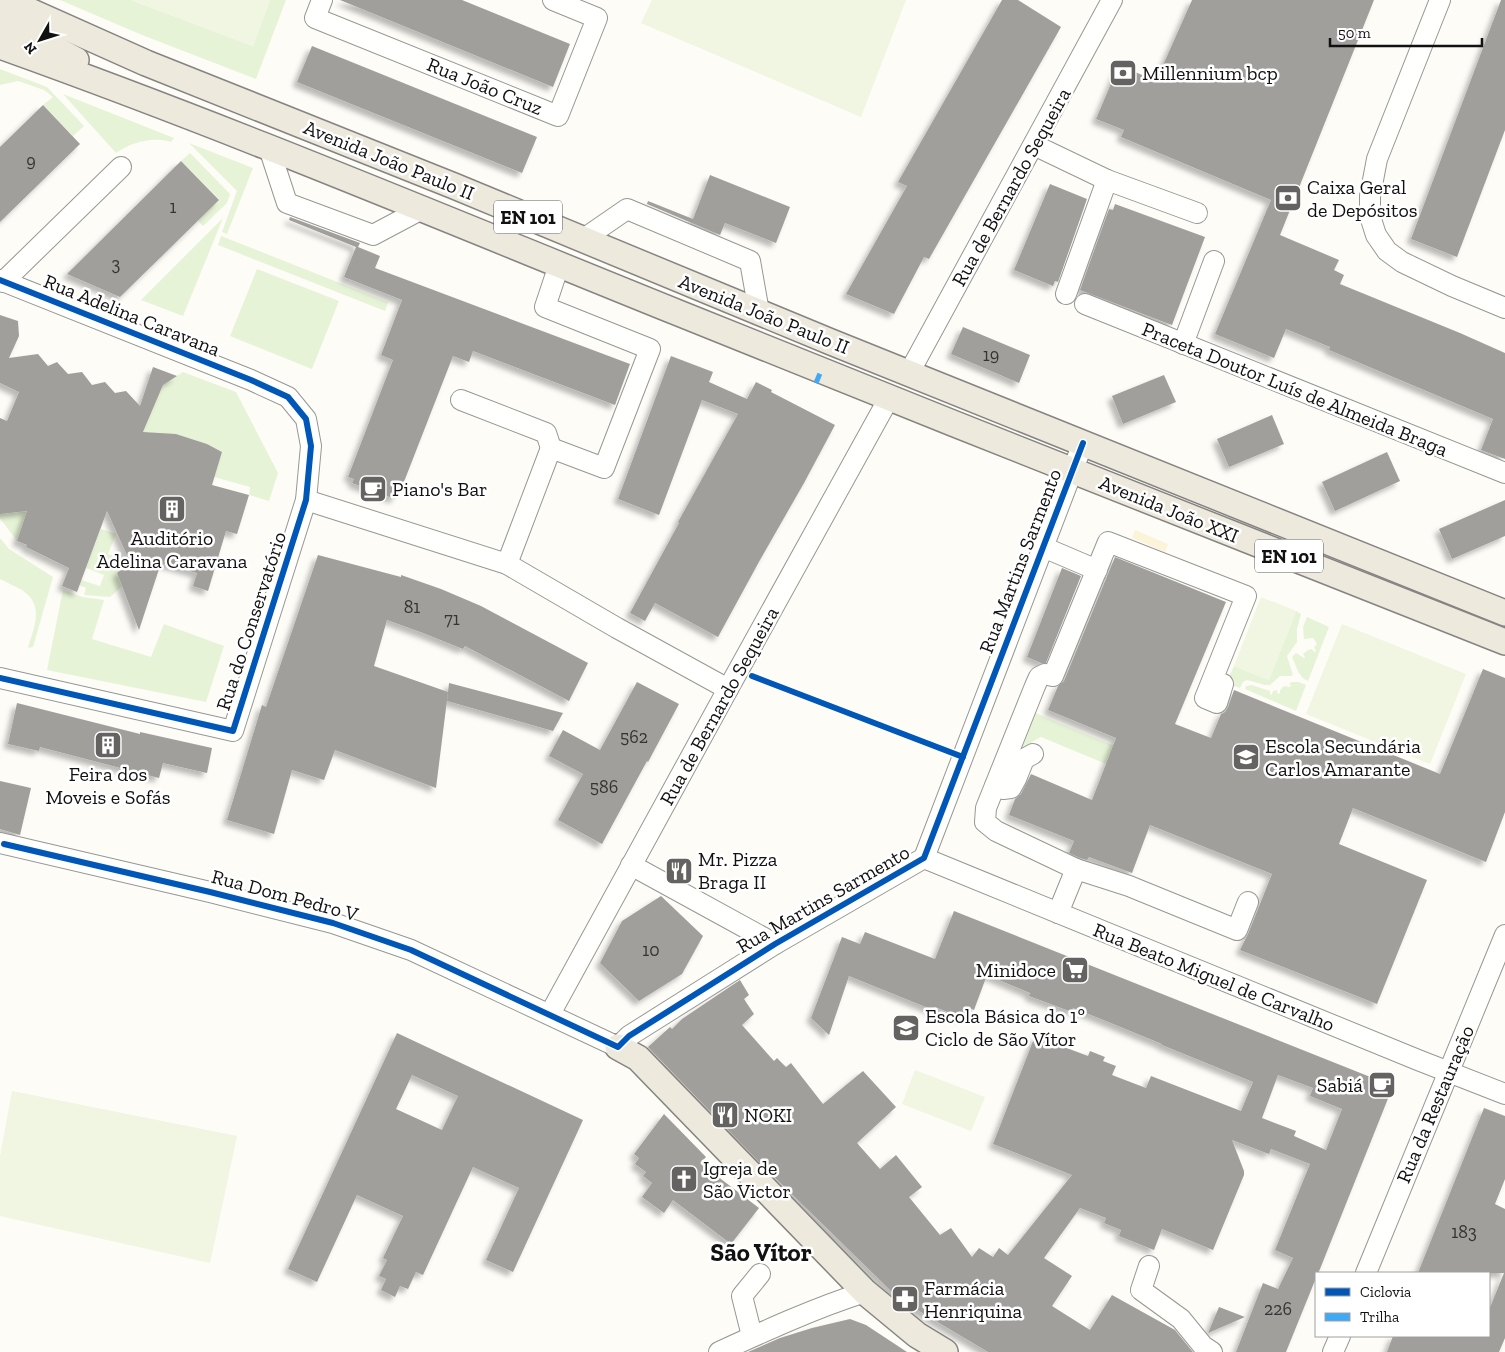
<svg xmlns="http://www.w3.org/2000/svg" width="1505" height="1352" viewBox="0 0 1505 1352" font-family="'Zilla Slab',serif">
  <defs>
    <filter id="shadow"><feDropShadow dx="-4.5" dy="4.5" stdDeviation="2.5" flood-color="#0004"/></filter>
  </defs>
  <rect width="100%" height="100%" fill="#fdfcf7"/>
  <g fill="#e7f3d7">
    <path d="M60,0h71l122,46 17,-46h16l-30,79 -114,-44z"/>
    <path d="M0,69l47,18 37,39 -11,10 -30,-31 10,-8 -9,-7 -26,-9 -18,4z"/>
    <path d="M63,94l111,44 -3,4c-17,-6 -40,0 -55,11z"/>
    <path d="M189,143l64,25 -26,66 -5,-2 15,-41z"/>
    <path d="M190,153l40,41 -3,9 -24,23 -5,-5 21,-22 -38,-38z"/>
    <path d="M223,218l-40,98 -42,-16z"/>
    <path d="M221,236l167,66 -3,9 -167,-66z"/>
    <path d="M257,269l82,32 -27,68 -82,-33z"/>
    <path d="M183,372l53,20 42,81 -9,28 -20,-6 1,-8 -36,-10 8,-25 -15,-8 -31,-10 -38,11 27,-65 4,1z"/>
    <path d="M59,455l-34,63 -8,23 -17,-23v-4z"/>
    <path d="M101,529l15,5 -8,20 22,8 -13,11 5,13 -12,11 -26,-2 2,-7 -7,-3 2,-5 19,6 4,-11 -18,-7z"/>
    <path d="M0,538l9,11 44,28 -20,70 -5,1c6,-21 17,-43 -6,-58 -7,-4 -15,-7 -22,-11z"/>
    <path d="M63,590l20,7 21,3 -12,39 59,18 13,-33 60,22 -18,56 -159,-32z"/>
    <path d="M1296,611l5,3 -4,15v13l-10,14 6,19 -2,1h-11l-10,9h-5l-18,-5 -4,2 -3,6 -14,-5 8,-17 35,14z"/>
    <path d="M1307,617l22,10 -21,54c-10,-4 -11,-14 -16,-24l4,-4 8,5 1,-1 -2,-3 5,-4 4,-1 2,3 2,-1 -2,-4 3,-3 -4,-6 -9,1 -1,-12z"/>
    <path d="M1292,682h7l7,3 -10,26 -51,-22 1,-3 6,-1 18,6v4l2,-1 1,-3 4,-1 1,4 2,-1v-3l4,-4 6,1 1,-2 -2,-1z"/>
    <path d="M1033,712l127,53 -8,18 -111,-46 -9,5 -24,30z"/>
  </g>
  <path fill="#fcf4d9" d="M1135,530l33,14 -3,8 -33,-14z"/>
  <g fill="#f0f6e1">
    <path d="M131,0h139l-17,46z"/>
    <path d="M652,0h254l-45,117 -220,-94z"/>
    <path d="M1261,597l35,14 -27,69 -35,-14z"/>
    <path d="M1342,624l124,50 -36,90 -124,-50z"/>
    <path d="M915,1070l70,27 -14,34 -69,-27z"/>
    <path d="M12,1091l225,45 -27,127 -210,-47v-60z"/>
  </g>
  <g fill="#a19f9c" fill-rule="evenodd" filter="url(#shadow)">
    <path d="M340,0h122l108,44 -17,43z"/>
    <path d="M1002,0h16l43,27 -132,232 -5,-2 -30,57 -48,-20 61,-108 -9,-4z"/>
    <path d="M1192,0h182l-94,235 59,25 -5,10 10,5 -4,9 120,49 45,20v106l-24,-9 12,-31 -164,-69 1,-3 -44,-18 -12,29 -59,-24 56,-134 -150,-63 3,-7 -28,-11 23,-54 37,16z"/>
    <path d="M1501,0h4v130l-48,127 -46,-18z"/>
    <path d="M312,46l225,91 -15,36 -225,-91z"/>
    <path d="M43,105l37,39 -80,78v-75z"/>
    <path d="M181,161l38,39 -54,53 -45,44 -53,-23z"/>
    <path d="M710,175l80,32 -14,36 -51,-20 -5,12 -73,-31 1,-3 45,18z"/>
    <path d="M1050,184l37,15 -29,83 -3,-1 -2,5 -39,-16z"/>
    <path d="M1115,204l90,33 -33,88 -92,-35 29,-81 4,1z"/>
    <path d="M290,217l70,26 -2,4 22,9 -5,12 255,96 -15,41 -142,-54 -4,11 -16,-6 -53,136 -2,-2 -3,9 -43,-16 2,-4 -6,-2 45,-117 -12,-5 21,-55 -58,-23 12,-30 -67,-27z"/>
    <path d="M0,315l18,6 1,15 -10,22 29,-4 10,12 9,-4 11,12 14,-2 10,13 13,-3 10,11 11,-2 14,15 13,-39 24,9 -14,9 -20,47 33,2 31,10 15,8 -10,33 37,10 -12,39 -11,-3 -18,60 -15,-5 4,-13 -36,-10 -22,67 -22,-57 13,-11 -23,-51 -30,81 -15,-6 7,-18 -43,-21 1,-2 -10,-4 10,-30 -27,3v-96l7,3 12,-29 -19,-9z"/>
    <path d="M963,327l67,28 -11,28 -68,-29z"/>
    <path d="M671,356l42,16 -4,10 38,17 9,-17 16,8 -1,2 64,33 -31,58 -44,77 -42,77 -63,-34 -10,18 -15,-8 49,-90 -1,-1 60,-108 -36,-14 -43,115 -41,-16z"/>
    <path d="M1164,375l12,27 -53,22 -11,-28z"/>
    <path d="M1272,415l12,29 -55,23 -12,-28z"/>
    <path d="M1387,452l13,29 -65,30 -13,-29z"/>
    <path d="M1505,500v36l-53,23 -13,-30z"/>
    <path d="M318,555l83,22v-2l40,14 40,17 107,57 -19,38 -104,-55 -2,3 -40,-16 -36,-13 -13,46 74,26 -12,96 -101,-38 -11,30 -32,-10 -18,64 -47,-14 35,-115 4,2z"/>
    <path d="M1115,557l111,45 -51,122 36,14 10,-24 4,-2 3,-5 6,-17 206,84 43,-105 22,9v134l-19,50 -133,-54 -14,36 88,36 -50,124 -137,-54 8,-16 24,-60 -122,-49 -18,48 -43,-16 -2,3 -7,-2 -11,-5 5,-12 -65,-26 6,-16 6,-5 10,-20 61,26 24,-62 -68,-28 10,-24 6,-5z"/>
    <path d="M1062,568l19,8 -35,87h-5l-14,-6z"/>
    <path d="M637,682l42,22 -31,58 -1,-1 -45,83 -44,-24 25,-46 -34,-18 14,-26 37,20z"/>
    <path d="M449,683l114,30 -10,18 -106,-30z"/>
    <path d="M17,703l123,31v-2l72,16 -5,25 -44,-10 -4,15 -119,-31 -1,4 -31,-7z"/>
    <path d="M0,781l31,7 -11,47 -20,-6z"/>
    <path d="M661,896l42,40 -21,38 -43,27 -39,-38 22,-42z"/>
    <path d="M954,911l439,175 -73,183 -2,4h-2v5l-30,74h-50l27,-69 15,6 15,-31 -18,-8 35,-86 -39,-15 -2,5 -37,-14 12,31v4l-31,75 -51,-21 -8,21 -35,-14 2,-6 -17,-7 2,-5 -26,-10 -36,50 28,18 -20,30 38,24 22,-35 63,35 18,22h-205l-79,-47 -18,-14 -131,-128 -112,-116 22,-20 2,2 10,-10 58,-39 9,15 -5,4 10,15 -12,11 32,36 3,-3 9,9 5,-4 32,41 40,-33 33,36 -39,36 23,26 16,-14 26,32 -13,10 31,38 11,-7 21,29 7,-9 14,9 6,-9 9,7 64,-80 -79,-31 42,-108 53,20 2,-5 15,6 -2,4 13,5 -4,9 34,13 5,-12 90,35 12,-29 -91,-37v-1l-61,-25 -28,-11 -1,4 -43,-16 1,-3 -43,-18 -13,35 -7,-3 -4,11 -28,-11 -2,3 -84,-34 -20,59 -18,-17 31,-81 18,7 5,-12 70,27zM1278,1075l35,13 -3,8 32,13 -16,41 -32,-14 2,-5 -34,-13z"/>
    <path d="M397,1033l186,87 -70,152 -27,-12 33,-72 -46,-21 -50,108 -7,-3 -8,17 -8,-3 -5,11 -14,-7 5,-11 -7,-3 8,-16 -4,-2 20,-42 -46,-21 -40,87 -29,-13zM412,1075l46,21 -16,34 -46,-21z"/>
    <path d="M1484,1108l21,8v63l-10,25 10,5v129l-6,14h-112l6,-16h96v-26l15,-37h-86z"/>
    <path d="M664,1114l42,43 -6,6 59,45 -28,36 -58,-44 -9,13 -22,-16 10,-14 -9,-7 3,-4 -11,-8 4,-6 -5,-4z"/>
    <path d="M1219,1307l26,10 -37,16z"/>
    <path d="M850,1319l16,6 41,27h-159l32,-14 32,-10z"/>
  </g>
  <g fill="none" stroke-linecap="round" stroke-linejoin="round">
    <g stroke="#979795" stroke-width="22">
      <g id="minor">
        <path d="M322,0l-7,18 243,98 39,-98 -44,-18"/>
        <path d="M1440,0l-63,159 -7,37v20l6,19 11,16 15,11 50,24 53,22"/>
        <path d="M1034,145l73,35 90,33"/>
        <path d="M269,148l18,55 86,32 49,-26"/>
        <path d="M582,240l45,-31 123,52 9,51"/>
        <path d="M0,280l251,100 37,17 18,22 5,27 -5,54 -73,231 -233,-53"/>
        <path d="M3,282l118,-115"/>
        <path d="M1066,294l41,-114"/>
        <path d="M1085,304l420,169"/>
        <path d="M1183,344l31,-83"/>
        <path d="M909,373l203,-373"/>
        <path d="M461,400l85,33 5,15"/>
        <path d="M306,500l201,64 110,64 111,61"/>
        <path d="M1043,547l54,23"/>
        <path d="M507,564l44,-116 53,20 46,-119 -105,-42 14,-42"/>
        <path d="M1223,684l-6,19 -12,-5 41,-102 -138,-54 -55,134 -8,-2 -6,3 -4,9 -49,122 -1,14 11,9 80,38 53,17 108,44 11,-28"/>
        <path d="M995,786l8,3 8,-1 5,-9 8,-20 9,-5"/>
        <path d="M0,843l210,49 123,31 78,27 207,97 11,-11 146,-92 149,-86 159,-415"/>
        <path d="M924,858l494,202 87,34"/>
        <path d="M631,865l144,79"/>
        <path d="M1058,913l18,-44"/>
        <path d="M550,1014l178,-325 161,-291"/>
        <path d="M1149,1266l-8,24 40,29 22,27 9,6"/>
        <path d="M1366,1273l139,-338"/>
        <path d="M752,1336l-10,-40 18,-22"/>
        <path d="M719,1352c48,-22 96,-44 146,-60"/>
        <path d="M1333,1352l7,-16"/>
      </g>
    </g>
    <g stroke="#858482" stroke-width="28">
      <g id="major">
        <path d="M5,0l141,63 308,123 377,156 674,271"/>
        <path d="M0,21l12,5 64,34"/>
        <path d="M0,46c230,82 455,177 681,268 274,111 549,219 824,328"/>
        <path d="M618,1047l20,11 227,234 52,43 28,17"/>
      </g>
    </g>
    <use href="#minor" stroke="#fffffe" stroke-width="20"/>
    <use href="#major" stroke="#ede9dc" stroke-width="25"/>
    <path stroke="#3fa9f5" stroke-width="5" stroke-dasharray="10 5" stroke-linecap="butt" d="M816,383l5,-12"/>
    <g stroke="#fff" stroke-width="9">
      <g id="cycleway">
        <path d="M0,280l251,100 37,17 18,22 5,27 -5,54 -73,231 -233,-53"/>
        <path d="M752,676l211,81"/>
        <path d="M4,844l206,48 123,31 78,27 207,97 11,-11 146,-92 149,-86 159,-415"/>
      </g>
    </g>
    <use href="#cycleway" stroke="#0057b8" stroke-width="6"/>
  </g>
  <defs>
    <g id="bank-square" transform="scale(1.4375)"><rect x="-9" y="-9" width="18" height="18" rx="4" fill="#646362" stroke="#fff"/><path d="M-6-4H6V4H-6ZM0-2.3a2.3 2.3 0 1 0 0 4.6a2.3 2.3 0 1 0 0-4.6Z" fill="#fff"/></g>
    <g id="cafe-square" transform="scale(1.4375)"><rect x="-9" y="-9" width="18" height="18" rx="4" fill="#646362" stroke="#fff"/><path d="M-5.5-4.5H6V0H3Q3 3.5 0 3.5H-2.5Q-5.5 3.5-5.5 0ZM3-3.2v2h1.7v-2ZM-6 4.5H4V6H-6Z" fill="#fff"/></g>
    <g id="building-square" transform="scale(1.4375)"><rect x="-9" y="-9" width="18" height="18" rx="4" fill="#646362" stroke="#fff"/><path d="M-4-6H4V6H1V3H-1V6H-4ZM-2.5-4.3h1.7v1.8h-1.7ZM.8-4.3h1.7v1.8H.8ZM-2.5-1h1.7V.8h-1.7ZM.8-1h1.7V.8H.8Z" fill="#fff"/></g>
    <g id="school-square" transform="scale(1.4375)"><rect x="-9" y="-9" width="18" height="18" rx="4" fill="#646362" stroke="#fff"/><path d="M0-5L7-2L0 1L-7-2ZM-4 1L0 2.5L4 1V4Q0 6-4 4Z" fill="#fff"/></g>
    <g id="restaurant-square" transform="scale(1.4375)"><rect x="-9" y="-9" width="18" height="18" rx="4" fill="#646362" stroke="#fff"/><path d="M-5-6h1v4h1v-4h1v4h1v-4h1v5L-1.5 .5V6h-2V.5L-5-1ZM5-6V6H3V1.5H1.5Q1.5-4 5-6Z" fill="#fff"/></g>
    <g id="supermarket-square" transform="scale(1.4375)"><rect x="-9" y="-9" width="18" height="18" rx="4" fill="#646362" stroke="#fff"/><path d="M-6-5.5h2.5l.6 2H6L4.5 2H-2.5L-4.4-4H-6ZM-1.5 3.2a1.3 1.3 0 1 0 .1 0ZM3 3.2a1.3 1.3 0 1 0 .1 0Z" fill="#fff"/></g>
    <g id="church-square" transform="scale(1.4375)"><rect x="-9" y="-9" width="18" height="18" rx="4" fill="#646362" stroke="#fff"/><path d="M-1.2-6h2.4v3.5h3.3v2.4h-3.3V6h-2.4V-.1h-3.3v-2.4h3.3Z" fill="#fff"/></g>
    <g id="pharmacy-square" transform="scale(1.4375)"><rect x="-9" y="-9" width="18" height="18" rx="4" fill="#646362" stroke="#fff"/><path d="M-2-6h4v4h4v4h-4v4h-4v-4h-4v-4h4Z" fill="#fff"/></g>
  </defs>
  <g fill-rule="evenodd">
    <use href="#bank-square" x="1123" y="73"/>
    <use href="#bank-square" x="1288" y="198"/>
    <use href="#cafe-square" x="373" y="489"/>
    <use href="#building-square" x="172" y="509"/>
    <use href="#building-square" x="108" y="745"/>
    <use href="#school-square" x="1246" y="757"/>
    <use href="#restaurant-square" x="679" y="871"/>
    <use href="#supermarket-square" x="1075" y="970"/>
    <use href="#school-square" x="906" y="1028"/>
    <use href="#cafe-square" x="1382" y="1085"/>
    <use href="#restaurant-square" x="725" y="1115"/>
    <use href="#church-square" x="684" y="1179"/>
    <use href="#pharmacy-square" x="905" y="1299"/>
  </g>
  <g text-anchor="middle" stroke-width="5" stroke-linejoin="round" paint-order="stroke">
    <g font-size="18" fill="#353434">
      <text x="31" y="167">9</text>
      <text x="173" y="213">1</text>
      <text x="116" y="270">3</text>
      <text x="991" y="361">19</text>
      <text x="412" y="613">81</text>
      <text x="452" y="625">71</text>
      <text x="634" y="743">562</text>
      <text x="604" y="793">586</text>
      <text x="651" y="956">10</text>
      <text x="1464" y="1238">183</text>
      <text x="1278" y="1315">226</text>
    </g>
    <g fill="#fff" stroke="#585858" stroke-width="1">
      <rect x="494" y="200.5" width="68" height="33" rx="4"/>
      <rect x="1255" y="539.5" width="68" height="33" rx="4"/>
    </g>
    <g font-size="19" font-weight="bold" fill="#111">
      <text x="528" y="224">EN 101</text>
      <text x="1289" y="563">EN 101</text>
    </g>
    <g font-size="20" fill="#111" stroke="#fff" text-anchor="start">
      <text x="1142" y="80">Millennium bcp</text>
      <text x="1307" y="194">Caixa Geral<tspan x="1307" dy="23">de Depósitos</tspan></text>
      <text x="392" y="496">Piano's Bar</text>
      <text x="172" y="545" text-anchor="middle">Auditório<tspan x="172" dy="23">Adelina Caravana</tspan></text>
      <text x="1265" y="753">Escola Secundária<tspan x="1265" dy="23">Carlos Amarante</tspan></text>
      <text x="108" y="781" text-anchor="middle">Feira dos<tspan x="108" dy="23">Moveis e Sofás</tspan></text>
      <text x="698" y="866">Mr. Pizza<tspan x="698" dy="23">Braga II</tspan></text>
      <text x="1056" y="977" text-anchor="end">Minidoce</text>
      <text x="925" y="1023">Escola Básica do 1º<tspan x="925" dy="23">Ciclo de São Vítor</tspan></text>
      <text x="1363" y="1092" text-anchor="end">Sabiá</text>
      <text x="744" y="1122">NOKI</text>
      <text x="703" y="1175">Igreja de<tspan x="703" dy="23">São Victor</tspan></text>
      <text x="924" y="1295">Farmácia<tspan x="924" dy="23">Henriquina</tspan></text>
    </g>
    <g font-size="20" fill="#111" stroke="#fff">
      <text transform="translate(485 86) rotate(22)" y="7">Rua João Cruz</text>
      <text transform="translate(389 160) rotate(22)" y="7">Avenida João Paulo II</text>
      <text transform="translate(1011 187) rotate(-61)" y="7">Rua de Bernardo Sequeira</text>
      <text transform="translate(764 314) rotate(22)" y="7">Avenida João Paulo II</text>
      <text transform="translate(132 315) rotate(22)" y="7">Rua Adelina Caravana</text>
      <text transform="translate(1295 389) rotate(22)" y="7">Praceta Doutor Luís de Almeida Braga</text>
      <text transform="translate(1169 509) rotate(22)" y="7">Avenida João XXI</text>
      <text transform="translate(1020 561) rotate(-69)" y="7">Rua Martins Sarmento</text>
      <text transform="translate(251 621) rotate(-72)" y="7">Rua do Conservatório</text>
      <text transform="translate(719 706) rotate(-61)" y="7">Rua de Bernardo Sequeira</text>
      <text transform="translate(285 895) rotate(15)" y="7">Rua Dom Pedro V</text>
      <text transform="translate(823 899) rotate(-30)" y="7">Rua Martins Sarmento</text>
      <text transform="translate(1214 977) rotate(22)" y="7">Rua Beato Miguel de Carvalho</text>
      <text transform="translate(1435 1104) rotate(-67)" y="7">Rua da Restauração</text>
    </g>
    <g font-size="25" font-weight="bold" fill="#111" stroke="#fff">
      <text x="761" y="1261">São Vítor</text>
    </g>
  </g>
  <rect x="1315" y="1272" width="175" height="65" fill="#ffffff" stroke="#a0a0a0"/>
  <rect x="1325" y="1288" width="25" height="8" fill="#0057b8" stroke="#a0a0a0"/>
  <text x="1360" y="1297" font-size="15" fill="#111111">Ciclovia</text>
  <rect x="1325" y="1313" width="25" height="8" fill="#3fa9f5" stroke="#a0a0a0"/>
  <text x="1360" y="1322" font-size="15" fill="#111111">Trilha</text>
  <g transform="translate(40 40) rotate(231)" stroke="#ffffff" stroke-width="4" paint-order="stroke">
  <path d="M0-4L9 19L0 12L-9 19Z" fill="#111111"/>
  <text y="-8" font-size="14" font-weight="bold" text-anchor="middle" fill="#111111">N</text>
  </g>
  <path d="M1330 38v8h152v-8" fill="none" stroke="#111111" stroke-width="2.5"/>
  <text x="1338" y="38" font-size="15" fill="#111111" stroke="#ffffff" stroke-width="4" paint-order="stroke">50 m</text>
</svg>
